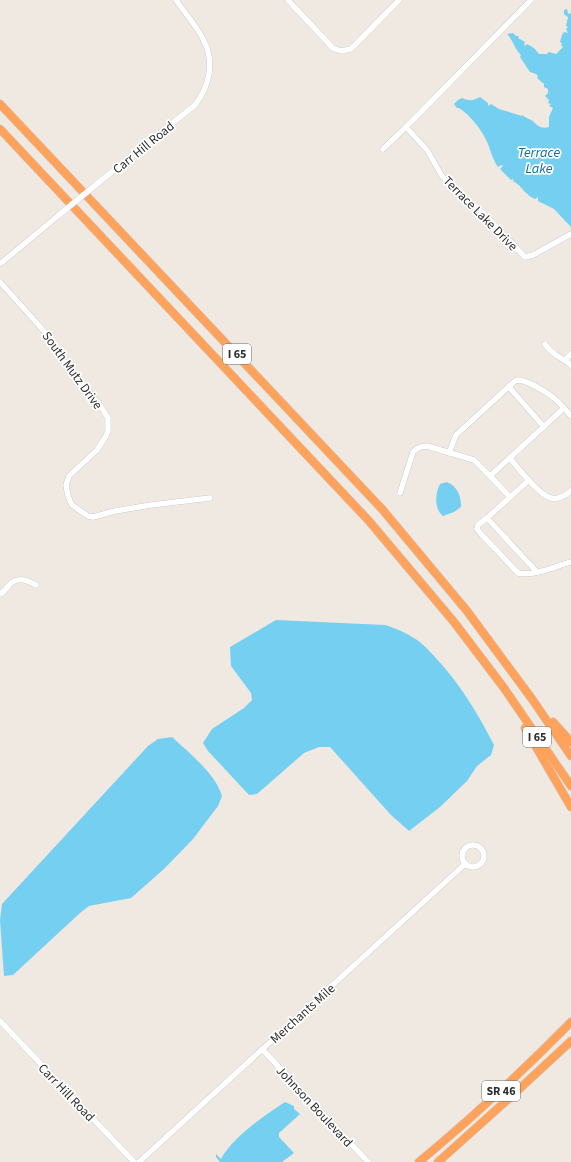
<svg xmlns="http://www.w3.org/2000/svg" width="571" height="1162" viewBox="0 0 571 1162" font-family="'Source Sans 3',sans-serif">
  <rect width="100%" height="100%" fill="#efe9e1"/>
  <g fill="#75cff0">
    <path d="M567,9l1,5 3,-1v214l-17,-18 -16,-8v-4l-3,2c-10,-4 -13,-13 -22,-18l1,-2 -3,1 -11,-11 3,-3 -2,-1 -3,2c-5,-7 -7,-15 -10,-23 -5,-13 -18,-29 -29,-36h-2l-3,-4 4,-4 4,-2c8,4 12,2 18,-1l8,6v3l3,-2 8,5 23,7v-1c4,3 8,4 11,6 4,5 9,8 16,6v-10l4,-9 -4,-2 2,-2 -3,-1 1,-3 -4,-4 3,-3v-4l-4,-2v-3l-7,-6 1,-2 -2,-2 -6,-2 -10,-15 1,-2c-6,-5 -8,-15 -14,-21l6,-1 3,3h3l-1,2 7,4 -1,2 1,2 2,-2 7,4 5,6h8l2,-2 7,2 7,-7 -2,-2 1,-2 -2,-1 2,-7 2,-3 4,1 -2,-4 2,-2 -2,-1 2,-9 -4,-3v-4z"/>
    <path d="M447,482c11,5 14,14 14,25l-7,5 -11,4c-9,-7 -8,-23 -3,-32z"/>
    <path d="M276,620l109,5c13,4 26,10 36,18 5,4 9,9 13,13 25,26 43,56 60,89l-3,10 -14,11 -10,15 -27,26 -31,24 -18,-16 -61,-68h-11l-15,6 -47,41 -8,1 -41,-44 -5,-8 9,-14 32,-21 8,-8 -1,-7 -20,-27 -1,-19z"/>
    <path d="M172,737c17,16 43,36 50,59l-4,10 -25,33 -29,30 -33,29 -42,8 -9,7 -67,62 -9,1 -4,-56 2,-16 146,-158 10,-7z"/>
    <path d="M285,1102l9,4v3l6,5 -21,19v4l15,16 -12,9h-62l-4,-5v-3l5,5c12,-22 44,-44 64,-57z"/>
  </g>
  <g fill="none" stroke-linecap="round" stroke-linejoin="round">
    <g stroke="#b4b7c1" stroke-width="6">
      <g id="minor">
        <path d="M288,0l45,48 8,3 10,-2 48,-49"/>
        <path d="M531,0l-125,127 21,23 15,26 8,9 12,11 22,18 41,43 8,-2 38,-21"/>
        <path d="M383,149l23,-22"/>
        <path d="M98,183l97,-78c14,-18 20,-42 9,-64 -5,-12 -20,-29 -28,-41"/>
        <path d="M0,264l59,-49"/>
        <path d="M0,282l44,49 23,35 33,39 8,13v13l-2,5 -9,14 -28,26 -3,9 2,11 4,9 16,11 5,1 22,-6 36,-6 59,-7"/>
        <path d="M545,344c7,11 16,13 26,21"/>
        <path d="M565,360l6,-6"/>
        <path d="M509,387l35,40"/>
        <path d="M449,453l7,-18 59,-54 3,-1c9,0 30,13 37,19 6,5 11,11 16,17"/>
        <path d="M510,458c8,10 29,37 41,40 7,2 15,-3 20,-7"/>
        <path d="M400,493l13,-41c4,-4 8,-6 14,-6l47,14 16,16"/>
        <path d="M510,497l-20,-21 74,-68"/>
        <path d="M487,518l42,-38"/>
        <path d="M537,572l-50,-54 -9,7 -1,4 5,6 36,38c14,4 38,-7 53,-11"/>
        <path d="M0,594c4,-2 6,-5 9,-9 8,-9 18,-5 27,0"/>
        <circle cx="473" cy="856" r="11"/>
        <path d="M0,1021l134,141"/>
        <path d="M262,1049l106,113"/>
        <path d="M139,1162l326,-298"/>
      </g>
    </g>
    <g stroke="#c9c9c9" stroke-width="9">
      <g id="highway">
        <path d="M0,104l382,405 85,102 65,88 39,57"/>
        <path d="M0,129l369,392 85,101 50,66 67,98"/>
        <path d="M553,722l18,20"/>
        <path d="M525,728l46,79"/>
        <path d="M419,1162c53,-44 104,-91 152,-140"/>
        <path d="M438,1162l77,-69 56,-52"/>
      </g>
    </g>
    <use href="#minor" stroke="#fff" stroke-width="5.5"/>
    <use href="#highway" stroke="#ffa35c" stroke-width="8"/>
    <g stroke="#b4b7c1" stroke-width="6" stroke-linecap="butt">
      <path id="minor-bridge" d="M59,215l39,-32"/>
    </g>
    <use href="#minor-bridge" stroke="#fff" stroke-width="5.5"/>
  </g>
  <g text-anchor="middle" stroke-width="3.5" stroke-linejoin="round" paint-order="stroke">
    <g fill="#fff" stroke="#6d6d6d" stroke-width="1">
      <rect x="223" y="344" width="28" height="20" rx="3"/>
      <rect x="523" y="727" width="28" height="20" rx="3"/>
      <rect x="482" y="1081" width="38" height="20" rx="3"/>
    </g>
    <g font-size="12" font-weight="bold" fill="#2e2e2e">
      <text x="237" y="358">I 65</text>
      <text x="537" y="741">I 65</text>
      <text x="501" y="1095">SR 46</text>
    </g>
    <g font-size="13" fill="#2e2e2e" stroke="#fff">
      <text transform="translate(143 147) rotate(-39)" y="5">Carr Hill Road</text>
      <text transform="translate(481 213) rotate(45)" y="5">Terrace Lake Drive</text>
      <text transform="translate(73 370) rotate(54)" y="5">South Mutz Drive</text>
      <text transform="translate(302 1013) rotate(-42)" y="5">Merchants Mile</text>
      <text transform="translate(67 1092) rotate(46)" y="5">Carr Hill Road</text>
      <text transform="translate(315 1106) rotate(47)" y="5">Johnson Boulevard</text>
    </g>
    <g font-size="14" font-style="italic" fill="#0d6fa3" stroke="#fff">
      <text x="539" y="157">Terrace<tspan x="539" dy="16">Lake</tspan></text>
    </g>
  </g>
</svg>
